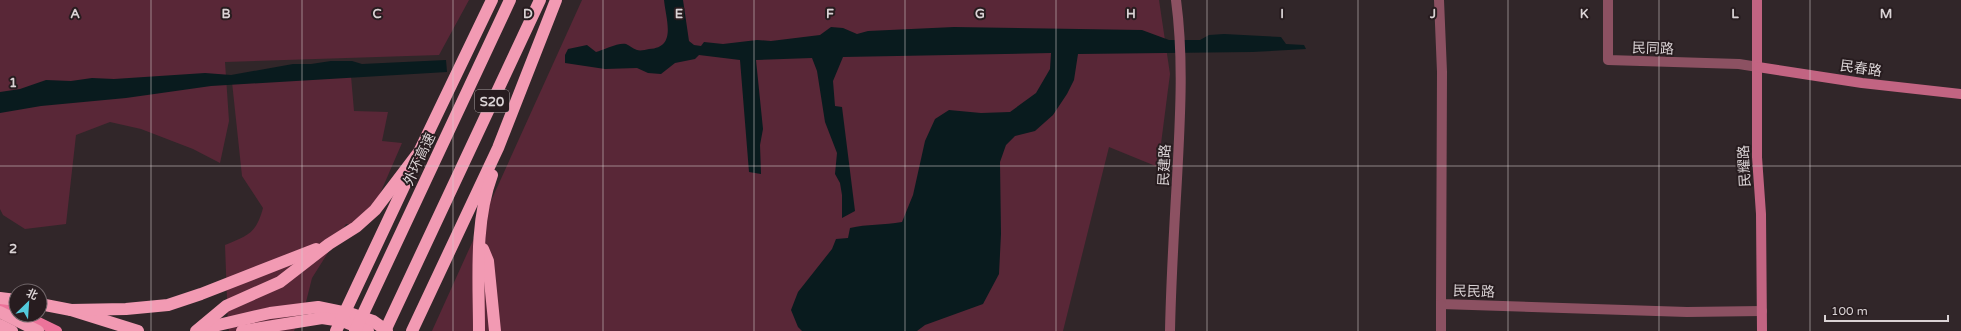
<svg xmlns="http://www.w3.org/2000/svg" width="1961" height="331" viewBox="0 0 1961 331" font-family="'Varela Round','Noto Sans SC',sans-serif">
  <rect width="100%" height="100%" fill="#312629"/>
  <g fill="#592737">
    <path d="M0,0h469l-30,55 -214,7 4,59 -9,42 -27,-14 -52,-20 -31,-7 -34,13 -10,89 -41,5 -22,-14 -3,-6z"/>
    <path d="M582,0h577l11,74 -12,93 -49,-20 -46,184h-631z"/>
    <path d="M351,76l3,35 34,1 -6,29 20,2 -36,83 -20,-2 -34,54 -6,24 -12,29h-65l-1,-6 -3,-80c23,-10 31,-11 38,-37l-21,-32 -10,-94z"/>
  </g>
  <g fill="#091b1e">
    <path d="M664,0h19l6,41 5,4 7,1 3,-4 19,2 34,-4 14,1 49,-6 11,-8 12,1 14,6 11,-3 86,-4 188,3 27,10h31l9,-5 15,-1 57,3 5,7 18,1 2,4 -54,3 -174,2 -4,26 -7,14 -14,21 -18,16 -20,5 -9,9 -6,17 1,72 -2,40 -16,30 -58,21 -8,6h-115l-4,-4 -7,-17 7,-18 34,-43 4,-10 12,-1 2,-10c17,-4 34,-3 52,-6l11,-27 12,-54 10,-22 14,-9 32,3 29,-1 26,-19 14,-24 1,-16 -208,4 -10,24 2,25 7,1 13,104 -13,7v-23l-2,-12 -5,-9 2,-21 -12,-31 -8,-51 -5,-13 -56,2 7,69 -3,16 1,29 -12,-2 -9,-112 -41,-5 -4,4 -20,4 -14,11 -13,-1 -11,-5 -32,1 -40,-6v-8l3,-6 19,-4 9,7c7,-2 23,-10 30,-8 3,1 7,5 11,6 3,1 8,0 12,-1 28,-1 17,-29 15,-49z"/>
    <path d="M446,60l1,12 -236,14 -85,12 -85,8 -41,7v-21l20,-3 26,-9 25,1 21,-3 22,1 91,-6 26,2 62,-11h18l20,-3h21l10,3z"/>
  </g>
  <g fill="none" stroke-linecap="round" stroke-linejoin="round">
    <g stroke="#8c5162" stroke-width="10">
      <path d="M1439,0l3,72 -1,232 246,8 75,-1"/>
      <path d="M1608,0v60l131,4 19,3"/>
      <path d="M1441,304v27"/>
      <path d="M1170,331c1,-51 4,-101 7,-152 3,-59 7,-120 -1,-179"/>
    </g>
    <g stroke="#c26482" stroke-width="10">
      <path d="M1757,0v157l4,57 1,117"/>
      <path d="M1758,67l104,16 99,11"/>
    </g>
    <g stroke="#ec739a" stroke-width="10">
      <path d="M0,304l16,7"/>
      <path d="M24,315l33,16"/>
    </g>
    <g stroke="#f29ab3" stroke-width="12">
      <path d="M483,249l5,12 7,70"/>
      <path d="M0,298l16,2"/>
      <path d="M40,304l31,6 67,21"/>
      <path d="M71,310l55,-1 42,-4 33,-11 115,-45"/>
      <path d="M0,312l38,19"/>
      <path d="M0,325l12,6"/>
      <path d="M201,329l69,-16 48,-6 34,7 21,7 14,10"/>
      <path d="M196,331l30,-25 54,-24 49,-38 27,-17 19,-17 44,-58 73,-152"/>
      <path d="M242,331l80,-13 20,3 26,10"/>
      <path d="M336,331l72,-153 1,-8"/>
      <path d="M355,331l155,-331"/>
      <path d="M385,331l155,-331"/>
      <path d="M412,331l86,-183 58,-148"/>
      <path d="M479,331c0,-51 -5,-108 13,-156"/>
    </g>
  </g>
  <path fill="none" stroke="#dad3d5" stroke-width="1" stroke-opacity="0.55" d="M151,0v331M302,0v331M453,0v331M603,0v331M754,0v331M905,0v331M1056,0v331M1207,0v331M1358,0v331M1508,0v331M1659,0v331M1810,0v331M0,166h1961"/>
  <g text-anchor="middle" stroke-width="4" stroke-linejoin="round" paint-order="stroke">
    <rect fill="#271c1f" stroke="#a49c9e" stroke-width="1" x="475" y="90" width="34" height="22" rx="3"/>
    <g font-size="13" font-weight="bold" fill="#dad3d5">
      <text x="492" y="106">S20</text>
    </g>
    <g font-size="14" fill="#dad3d5" stroke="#271c1f">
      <text transform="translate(1653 48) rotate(2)" y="5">民同路</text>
      <text transform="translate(1861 68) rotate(8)" y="5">民春路</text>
      <text transform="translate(419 159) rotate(-65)" y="5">外环高速</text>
      <text transform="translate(1164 165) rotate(-87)" y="5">民建路</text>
      <text transform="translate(1744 166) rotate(-93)" y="5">民耀路</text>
      <text transform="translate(1474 291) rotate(2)" y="5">民民路</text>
    </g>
  </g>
  <g font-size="13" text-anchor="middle" font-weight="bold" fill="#dad3d5" stroke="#271c1f" stroke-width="4" stroke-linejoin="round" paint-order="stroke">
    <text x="75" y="18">A</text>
    <text x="226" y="18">B</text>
    <text x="377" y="18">C</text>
    <text x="528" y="18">D</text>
    <text x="679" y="18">E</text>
    <text x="830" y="18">F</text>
    <text x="980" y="18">G</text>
    <text x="1131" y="18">H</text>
    <text x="1282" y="18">I</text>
    <text x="1433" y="18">J</text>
    <text x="1584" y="18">K</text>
    <text x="1735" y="18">L</text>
    <text x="1886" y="18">M</text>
    <text x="13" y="87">1</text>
    <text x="13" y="253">2</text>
  </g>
  <g transform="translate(28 303) rotate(25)"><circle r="19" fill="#271c1f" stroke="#6f6568"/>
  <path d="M0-3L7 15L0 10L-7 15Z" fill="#53cadc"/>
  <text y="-6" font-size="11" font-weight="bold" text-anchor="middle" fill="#dad3d5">北</text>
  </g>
  <path d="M1825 315v6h123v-6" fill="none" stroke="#dad3d5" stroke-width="2"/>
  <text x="1831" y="315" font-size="12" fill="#dad3d5" stroke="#271c1f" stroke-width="3" paint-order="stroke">100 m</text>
</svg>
